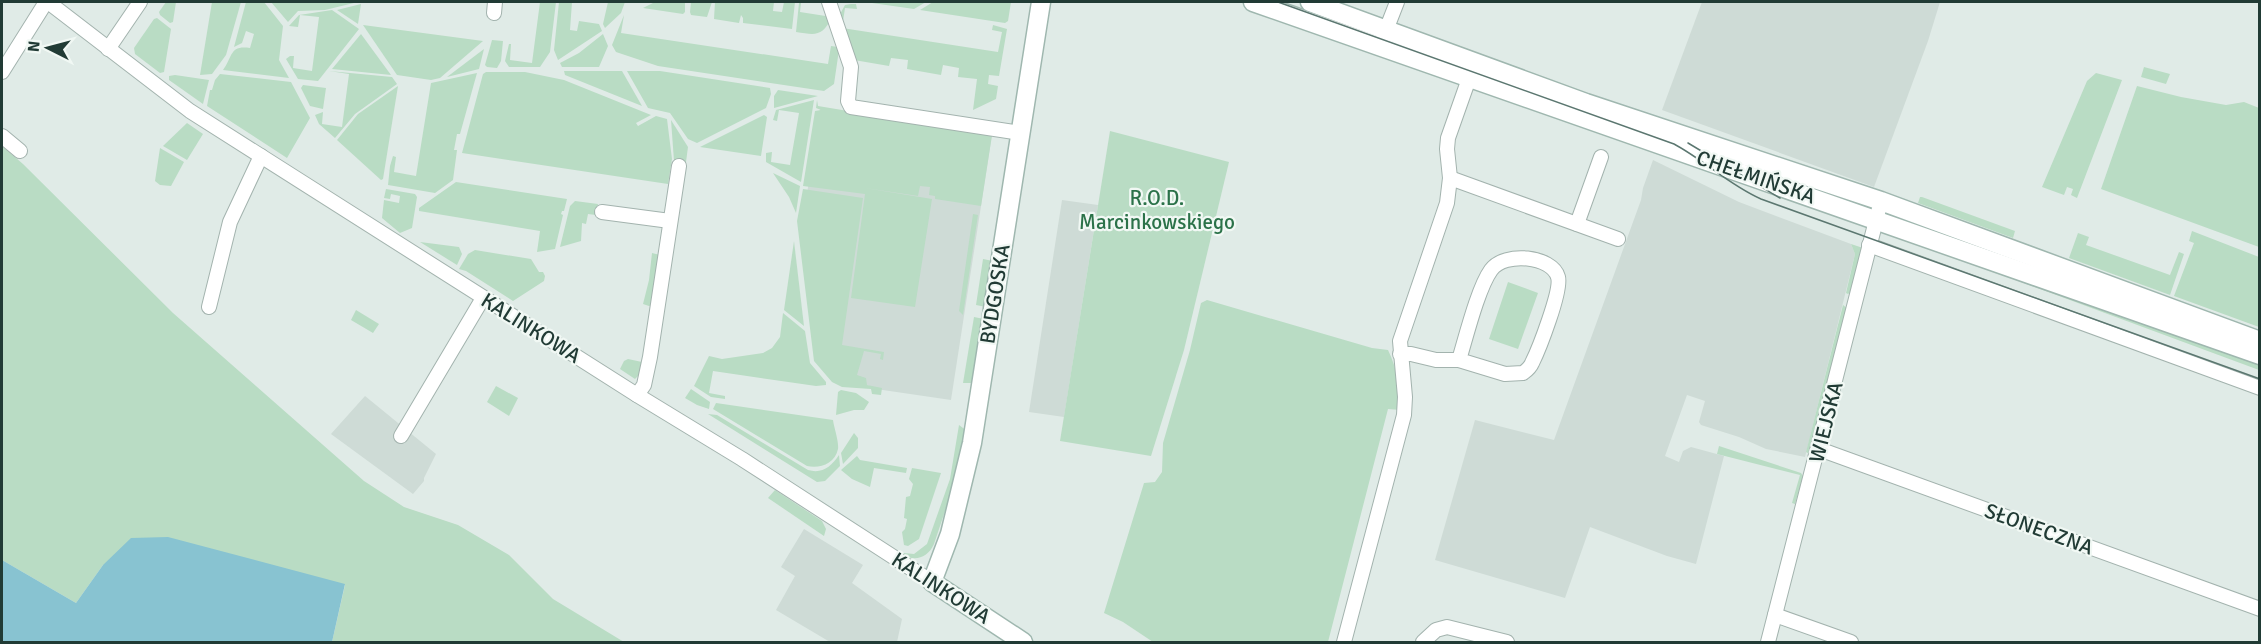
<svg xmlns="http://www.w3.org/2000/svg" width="2261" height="644" viewBox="0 0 2261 644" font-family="Signika,sans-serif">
  <rect width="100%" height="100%" fill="#e0ebe7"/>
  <g fill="#cedbd6">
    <path d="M1702,2h238l-12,39 -54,146 -212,-77z"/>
    <path d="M820,109l172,26 -41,265 -75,-11 -37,-17 -37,-146z"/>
    <path d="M1653,160l86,42 112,42 4,10 -50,203 -39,-8 -27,-12 -38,-12 -2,-3 6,-21 -18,-6 -22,61 14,6 4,-11 8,-4 33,9 -28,108 -29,-8 -77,-29 -25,71 -130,-38 40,-140 79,20 87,-240 2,-12z"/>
    <path d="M1062,200l36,5 -34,212 -35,-5z"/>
    <path d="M365,396l71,58 -12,24v3l-11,13 -82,-60z"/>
    <path d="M804,529l59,36 -11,18 50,36 -5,23h-67l-54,-32 19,-34 -14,-9z"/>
  </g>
  <g fill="#b9dcc4">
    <path d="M166,2h10l-3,20 -3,1 -10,-8 -1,-3z"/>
    <path d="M212,2h29l-15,53 -14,19 -12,1z"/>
    <path d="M246,2h18l19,24 -4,34 10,18 -66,-8c10,-13 6,-25 27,-22l4,-14 -8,-3 -4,12 -8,4z"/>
    <path d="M271,2h87l-33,8 -27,1 -10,11z"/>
    <path d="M540,2h16l-6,50 -10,15h-31l-4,-6 4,-17h2l-1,16 22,3z"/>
    <path d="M559,2h13l-2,28 7,1 2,-10 20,3 3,7 -44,29 -4,-10z"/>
    <path d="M608,2h17l-4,11 -16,15 -2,-4z"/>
    <path d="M655,2l30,1v9l-2,2 -40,-6z"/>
    <path d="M691,2h21l-5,15 -16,-2 -1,-3z"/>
    <path d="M715,2h59l-1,9 9,1 2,-10h11l-3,27 -49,-6v-5l-2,-3 -2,8 -25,-4z"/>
    <path d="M865,2h61l-12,7z"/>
    <path d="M933,2h78l-3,19 -3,2 -85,-13z"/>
    <path d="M799,3h2l-1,9 32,5c-10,20 -16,18 -36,15z"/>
    <path d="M361,4l-3,20 -21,-14z"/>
    <path d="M851,4h5l1,5 -12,-1 -3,20 156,24 4,-20 -10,-2 1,-5 14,4 -8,47 -10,-1 -1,9 10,2 -2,13 -23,11 4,-31 -19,-2 1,-9 -16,-3 -2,10 -34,-6 1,-9 -17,-2 -2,8 -35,-6 -15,-44 6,-11z"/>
    <path d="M332,10l27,19 -41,52 -20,-2 -12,-20 4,-3h4l-1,12 19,3 7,-54 -19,-2 -2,12 -9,-1 10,-11z"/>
    <path d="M624,15l-3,18 207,31 3,-18 7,1 1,3 -5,34 -10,7 -166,-25 -42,-14 -4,-7z"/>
    <path d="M157,18l14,11 -7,43 -4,1 -25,-19 -1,-6 20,-29z"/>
    <path d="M363,25l120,16 -43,37 -9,2 -34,-5z"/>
    <path d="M361,34l30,41 -59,-6z"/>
    <path d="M603,34l5,12 -9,21h-37l-2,-4 19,-10z"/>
    <path d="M492,40l11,1 -2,20 -4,7 -10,-1 -2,-2z"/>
    <path d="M484,49l-5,20 -32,8z"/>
    <path d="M2144,67l26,7 -4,10 -25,-7z"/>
    <path d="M329,71l63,6 5,7 -42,30 -20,24 -16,-14 -4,-9 8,-3 -1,12 20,3 7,-53z"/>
    <path d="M564,71h58l20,35 -77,-31z"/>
    <path d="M627,71h33l110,17 1,6 -5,14 -69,35 -9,-4 -18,-26 -22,-5z"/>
    <path d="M486,72h39l39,8 87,35 -15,8 2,3 18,-10 11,3 5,40 -4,25 -206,-31 21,-79z"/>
    <path d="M477,73l-17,61h-3l-3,16h3l-4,30 -18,13 -47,-8 2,-19 3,-10 3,1 -2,15 22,4 15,-93z"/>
    <path d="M2096,73l26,7 -45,118 -6,-3 2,-6 -6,-2 -3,8 -22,-8 45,-106z"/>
    <path d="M220,74l71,8 19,36 -23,40 -80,-52 3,-16h2l3,-10z"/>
    <path d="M175,75l34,5 -6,24 -34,-24v-4z"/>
    <path d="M303,85l23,3 -3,21 -13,-3 -9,-18z"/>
    <path d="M398,86l-15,93 -2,1 -44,-40 21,-26z"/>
    <path d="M2137,86l44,11 45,8 18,-3 15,6v139l-158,-58z"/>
    <path d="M778,90l40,6 -44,12v-12z"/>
    <path d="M814,100l-13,82 -35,-20v-9l6,-1 -1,10 19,3 9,-52 -20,-3 -2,11 -4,-1 3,-10z"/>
    <path d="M817,100l1,6 174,29 -11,71 -46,-7v-3l-6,-1 1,-8 -10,-1 -2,10 -53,-8 67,11 -17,108 -64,-9 14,-104 -62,-8 12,-75 6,-1 -5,-2z"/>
    <path d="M764,115l3,2 -6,39 -61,-9z"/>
    <path d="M671,120l17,27 -2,15 -12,-1z"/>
    <path d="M187,123l16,11 -16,26 -24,-14z"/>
    <path d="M1110,131l119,31 -45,188 -33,106 -91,-15z"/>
    <path d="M2,146l21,18 150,149 191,168 40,26 54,18 51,30 44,44 71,43h-292l13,-57 -242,-20 -27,38 -74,-43z"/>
    <path d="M160,148l24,14 -13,24 -11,-1 -5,-4z"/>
    <path d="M773,173l27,13 -4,27 -7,-16z"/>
    <path d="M456,182l111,17 -3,12h-2l-1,3 2,1 -8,34 -18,3 3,-21 -121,-20v-3z"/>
    <path d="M386,189l29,5 2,3 -5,31 -12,5 -18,-15 2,-18 15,3 1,-7 -9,-2 -1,5 -6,-1z"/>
    <path d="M803,189l60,9 -21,147 42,7 -1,8 -3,-1 1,-5 -17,-3 -7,24 9,3 1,7 15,3 -1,7 -9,-1 -1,-5 -29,-2 -10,-5 -18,-21 -17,-140z"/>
    <path d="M1920,197h2l93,34 -2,7 -95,-35z"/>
    <path d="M575,201l23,3 -2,11 -8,-1 -2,10 -4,-1 -1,18 -21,6 10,-41z"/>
    <path d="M973,214l5,1 -15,100 -4,-4z"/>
    <path d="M2192,231l67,26v70l-85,-31 20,-53 -5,-2z"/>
    <path d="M2078,233l11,4 -3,8 84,30 9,-23 5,2 -14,41 -101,-37z"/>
    <path d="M794,241l10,85 -20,-16z"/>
    <path d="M420,242l39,5 3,7 -5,11z"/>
    <path d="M1851,244l12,4 -12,44 -3,2 -2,-1 9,-39z"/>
    <path d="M475,250l56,9 8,13h4l2,4 -1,5 -31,20 -47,-30 -7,-2 9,-15z"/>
    <path d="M652,253l8,2 -8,50 -3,1 -6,-2 6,-24z"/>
    <path d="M1956,258l303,105v7z"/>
    <path d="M983,259l10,2 -7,46 -10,-2z"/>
    <path d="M1508,282l30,11 -20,56 -29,-10z"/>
    <path d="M1207,300l165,48 16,2c10,20 11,38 12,60l-12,-1 -60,233h-175l-30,-20 -19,-9 40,-130 11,-1 7,-10 1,-29 27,-93 11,-47z"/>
    <path d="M1843,305l5,4 -37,146 -5,-3z"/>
    <path d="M356,310l23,14 -6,9 -22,-13z"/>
    <path d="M783,313l22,18 5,32 16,19v3l-10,1 -103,-15 -4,22 16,3v3l-14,-2 -17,-11 15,-30 13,3 41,-6 9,-5 8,-11z"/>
    <path d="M974,317l10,2 -9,64h-12z"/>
    <path d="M628,359l14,3 -1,11 -6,6 -15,-10 4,-8z"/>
    <path d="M496,386l22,12 -9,18 -22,-14z"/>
    <path d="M691,389l19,13 -1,7 -12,-4 -12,-7z"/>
    <path d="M841,390l15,3 13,9 -5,8h-10l-18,5 2,-23z"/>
    <path d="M716,403l117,17c1,8 6,21 5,29 -3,15 -19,20 -31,17l-94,-57z"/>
    <path d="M708,414l9,1 91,55c14,4 23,-3 31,-15l1,11 -15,15 -8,1z"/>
    <path d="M959,425l8,6 -7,35 -26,78c-7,15 -19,17 -32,11l2,-2 10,1 13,-10 23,-65z"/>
    <path d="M854,433l4,5v10l-15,16 -2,-11z"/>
    <path d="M1719,446l82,27 2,3 -8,28 -3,-1 8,-28 -83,-21z"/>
    <path d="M857,456l3,4 47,8 -1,5 -32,-5 -4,19 -18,-8 -11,-9z"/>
    <path d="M912,468l29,5 -22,66 -11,7 -4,-1 -2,-13 3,-3 2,-10 -3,-1 2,-21 4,-1 3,-12 -4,-5z"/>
    <path d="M775,490l47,31 4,8 -2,7 -56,-38z"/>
  </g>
  <path fill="#88c3d1" d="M168,537l177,47 -13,58h-330v-82l74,43 27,-38 28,-27z"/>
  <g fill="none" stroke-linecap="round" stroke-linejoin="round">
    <g stroke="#a3b3ae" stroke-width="16">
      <g id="street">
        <path d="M48,2l142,109 447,284 105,64 190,123"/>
        <path d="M829,2l22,65 -3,34 3,6 169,26"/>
        <path d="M494,13l1,-11"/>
        <path d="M1383,38l14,-36"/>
        <path d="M108,49l32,-47"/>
        <path d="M2,72l44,-70"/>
        <path d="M2,136l18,15"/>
        <path d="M1450,178l168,61"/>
        <path d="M602,212l68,9"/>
        <path d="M1577,224l24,-67"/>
        <path d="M1869,245l391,143"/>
        <path d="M209,307l21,-85 31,-66"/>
        <path d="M1400,354h11l25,6h23l46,14 18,-1c4,-3 7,-5 9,-10 7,-14 30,-73 26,-86 -6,-21 -53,-26 -67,-7 -13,18 -25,67 -32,90"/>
        <path d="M637,395l7,-10 6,-28 29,-191"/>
        <path d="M401,436l82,-138"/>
        <path d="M1819,449l441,160"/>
        <path d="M1775,615l76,27"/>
        <path d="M1344,642l60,-227 1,-18 -5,-56 47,-138 3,-25 -3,-29 1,-11 24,-68"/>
        <path d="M1423,642l13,-12 11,-3 60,15"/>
        <path d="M1768,642l113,-441"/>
      </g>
    </g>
    <g stroke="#9fb7af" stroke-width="21">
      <g id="secondary">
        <path d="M1253,2l1007,353"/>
        <path d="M1310,2l276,101 295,98 379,140"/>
        <path d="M1023,642l-91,-60 18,-48 22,-91 69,-441"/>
      </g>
    </g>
    <use href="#street" stroke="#fff" stroke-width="14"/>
    <use href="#secondary" stroke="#fff" stroke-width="18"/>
    <g stroke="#5b7770" stroke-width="1.5">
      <path d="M1278,2l396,142c30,16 55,41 87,55l499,180"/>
      <path d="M1688,143l92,55"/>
    </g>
  </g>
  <g text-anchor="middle" stroke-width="4.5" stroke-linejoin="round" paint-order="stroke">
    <g font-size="21" fill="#213b35" stroke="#f1f8f4">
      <text transform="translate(1756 177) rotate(19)" y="7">CHEŁMIŃSKA</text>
      <text transform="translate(995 294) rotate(-81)" y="7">BYDGOSKA</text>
      <text transform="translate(531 328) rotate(32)" y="7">KALINKOWA</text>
      <text transform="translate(1826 422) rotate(-76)" y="7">WIEJSKA</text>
      <text transform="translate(2039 529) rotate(20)" y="7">SŁONECZNA</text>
      <text transform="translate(941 588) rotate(33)" y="7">KALINKOWA</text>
    </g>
    <g font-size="21" fill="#2b7249" stroke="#f1f8f4">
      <text x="1157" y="205">R.O.D.<tspan x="1157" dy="24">Marcinkowskiego</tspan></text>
    </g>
  </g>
  <rect width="2261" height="644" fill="none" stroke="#213b35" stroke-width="6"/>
  <g transform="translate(48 48) rotate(276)" stroke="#f1f8f4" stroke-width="4.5" paint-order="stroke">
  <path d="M0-4.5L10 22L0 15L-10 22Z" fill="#213b35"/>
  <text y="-9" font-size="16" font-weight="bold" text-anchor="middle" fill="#213b35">N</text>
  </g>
</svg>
